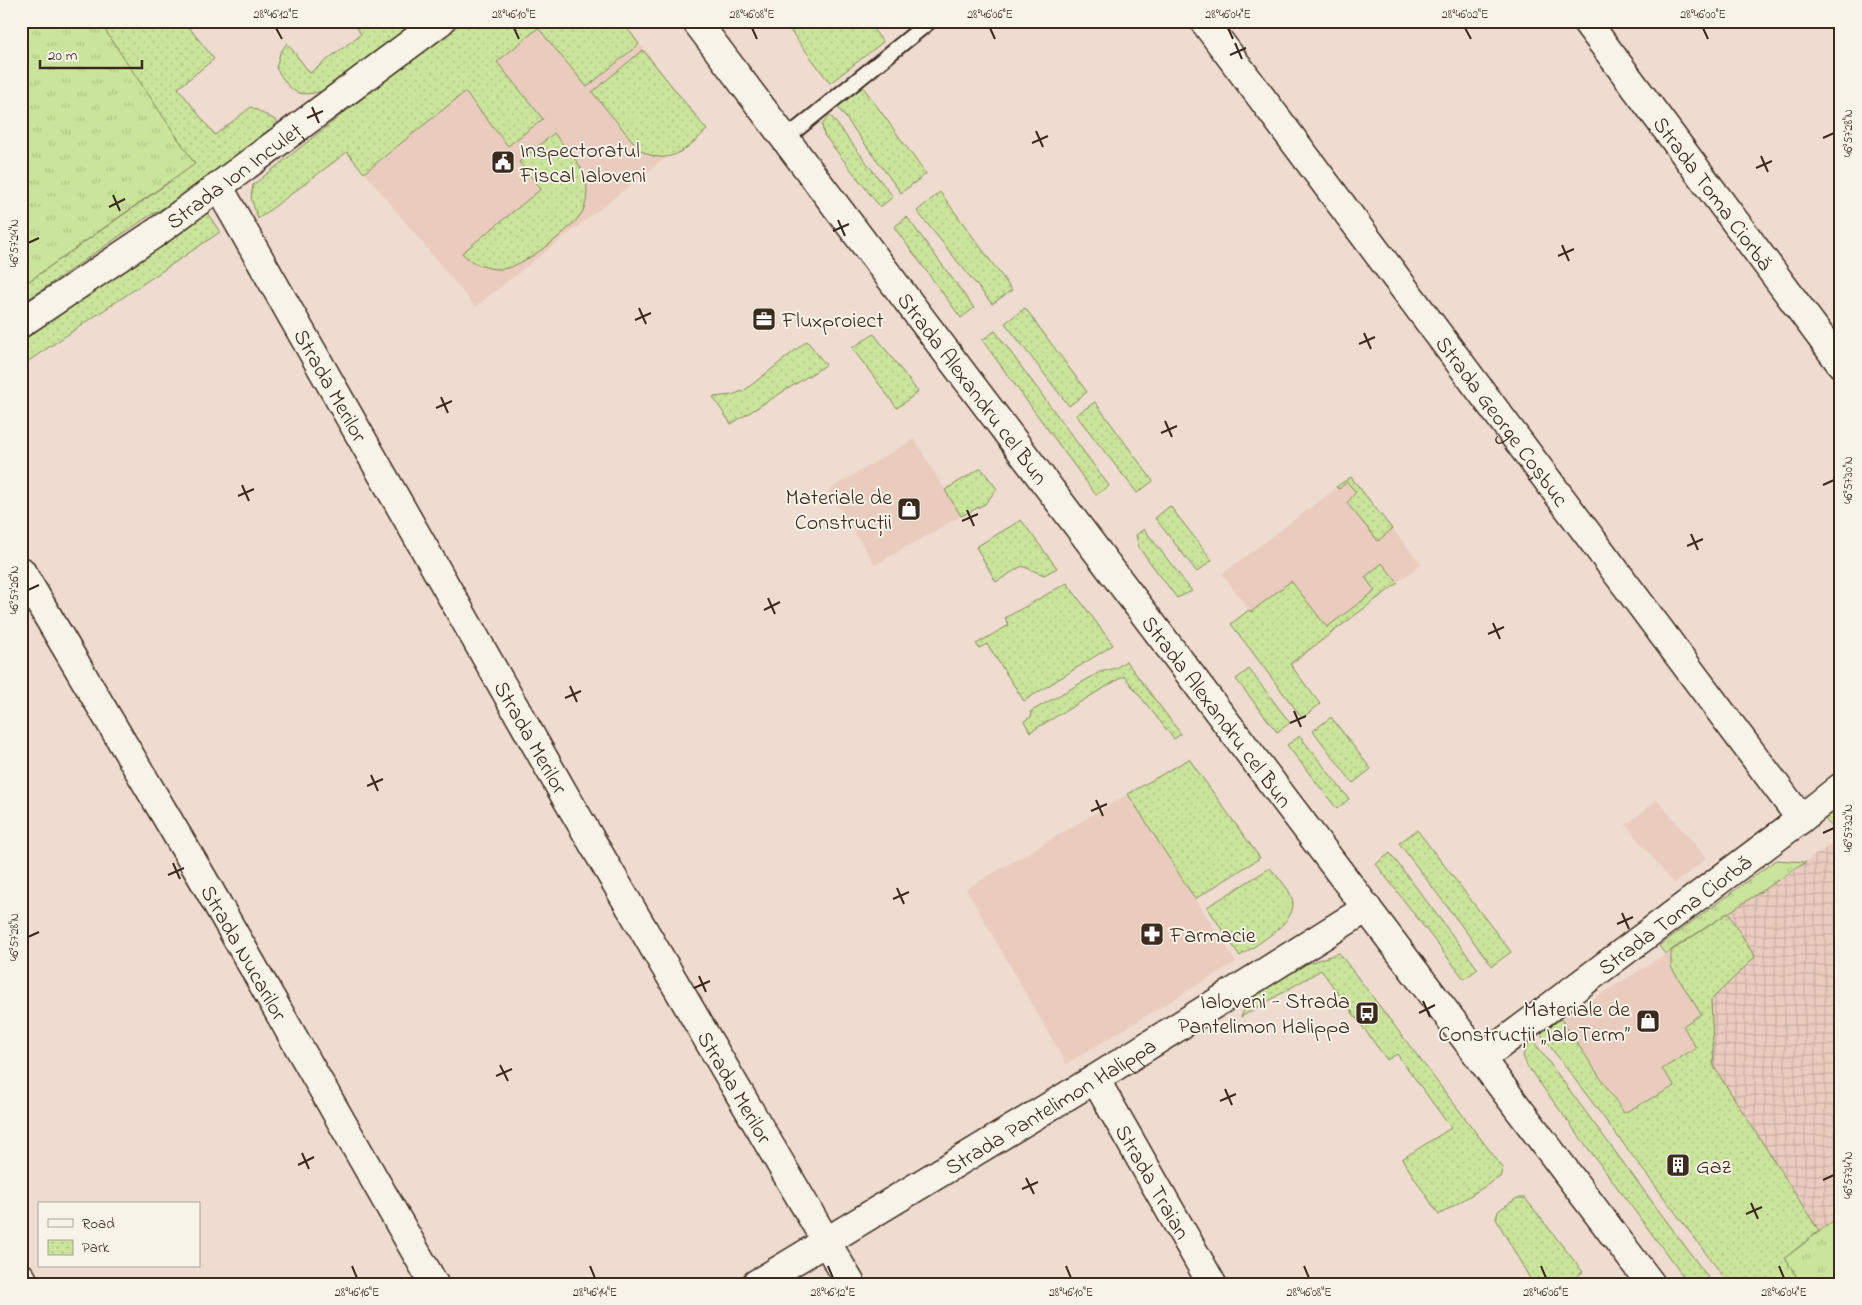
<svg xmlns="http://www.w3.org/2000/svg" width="1862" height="1305" viewBox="0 0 1862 1305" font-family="'Indie Flower',sans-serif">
  <defs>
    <pattern id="industrial-grid" width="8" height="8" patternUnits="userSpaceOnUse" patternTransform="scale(1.25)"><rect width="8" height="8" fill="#eaccbf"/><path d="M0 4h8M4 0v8" fill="none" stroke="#caafa4"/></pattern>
    <pattern id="grass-tufts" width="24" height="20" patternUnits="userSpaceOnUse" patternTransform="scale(1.25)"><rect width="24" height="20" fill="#cae49b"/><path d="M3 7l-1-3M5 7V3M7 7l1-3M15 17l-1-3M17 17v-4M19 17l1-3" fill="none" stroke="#aec485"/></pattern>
    <pattern id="park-dots" width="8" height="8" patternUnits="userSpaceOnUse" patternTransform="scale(1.25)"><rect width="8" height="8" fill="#cae49b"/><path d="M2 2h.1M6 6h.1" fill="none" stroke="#aec485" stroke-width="1.8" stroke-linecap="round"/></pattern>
  </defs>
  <rect width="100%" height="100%" fill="#efdcd0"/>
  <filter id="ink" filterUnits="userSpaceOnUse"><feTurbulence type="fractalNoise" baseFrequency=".02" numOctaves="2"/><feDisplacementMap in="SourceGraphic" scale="10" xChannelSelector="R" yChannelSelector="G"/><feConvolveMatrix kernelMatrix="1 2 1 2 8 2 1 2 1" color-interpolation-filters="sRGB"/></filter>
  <g filter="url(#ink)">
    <g fill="#eaccbf">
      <path d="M460,21h162l85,109 -22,19 -20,9 -190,149 -128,-156z"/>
      <path d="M914,439l47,77 -86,49 -47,-75z"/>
      <path d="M1351,477l70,87 -130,102 -69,-92z"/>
      <path d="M1128,794l108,168 -170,102 -100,-175z"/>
      <path d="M1657,800l50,58 -33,26 -48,-59z"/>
      <path d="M1671,951v16l30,48 -4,33 -22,38 -51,27 -63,-94z"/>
    </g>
    <path fill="url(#industrial-grid)" d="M1841,838v446h-40l-111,-179 -28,-36 34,-21 -13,-22 18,-11 -30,-48v-16z"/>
    <g fill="url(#grass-tufts)" stroke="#82875c">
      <path d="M21,21h78l96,142 -174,124z"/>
      <path d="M1776,860l30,2 -141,92 -6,-8z"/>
      <path d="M1833,1221l8,11v52h-40l-16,-26z"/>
    </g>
    <g fill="url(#park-dots)" stroke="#82875c">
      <path d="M99,21h85l30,38 -36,29 37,47 36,-28 26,14 1,6 -53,44 -82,49 -122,84v-17l174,-123z"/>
      <path d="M352,21h64l-91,69c-29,9 -34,2 -49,-22l4,-15 7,-10 23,30 51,-39z"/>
      <path d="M460,21h162l17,23 -52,43 -49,-59 -41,34 46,57 -35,27 -43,-54 -101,81 -17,-21 -89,67 -7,-21 2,-13z"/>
      <path d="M783,21h84l16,21 -53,41z"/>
      <path d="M643,50l64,80c-21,19 -38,38 -67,20l-48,-58z"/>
      <path d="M863,87l63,87 -25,19 -64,-87z"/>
      <path d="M830,115l63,82 -13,10 -56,-72 -2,-10z"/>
      <path d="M554,133c11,15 28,30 32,48 2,11 1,24 -5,33 -11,17 -57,52 -78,55 -14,1 -32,-5 -41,-16l79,-64 -22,-27z"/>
      <path d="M940,192l72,98 -20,14 -75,-93z"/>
      <path d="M207,213l13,19 -199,134v-24z"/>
      <path d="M907,217l67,91 -13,10 -67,-91z"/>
      <path d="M1025,308l62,84 -18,14 -64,-83z"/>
      <path d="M995,331l114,155 -13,9 -114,-155z"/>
      <path d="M874,334l44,58 -21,16 -45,-60z"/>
      <path d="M807,341l19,24 -95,59 -18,-27 19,-2 13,-5z"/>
      <path d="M1095,402l58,79 -16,12 -61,-78z"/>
      <path d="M981,468l16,21 -12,15 -24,12 -16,-26z"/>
      <path d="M1351,477l41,52 -14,12 -31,-38 9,-11 -9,-10 -8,7 -3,-2z"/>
      <path d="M1170,506l42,54 -15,12 -42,-54z"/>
      <path d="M1021,520l36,48 -13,7 -22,-9 -26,16 -20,-35z"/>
      <path d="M1144,529l48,62 -15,7 -38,-50 -3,-13z"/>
      <path d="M1382,563l16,20 -108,81 30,40 -18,14 -71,-94 18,-14 2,2 40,-31 36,46 48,-36 -10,-14z"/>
      <path d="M1067,583l46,62 -89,56 -37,-57 -8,4 -3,-4 33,-19 -4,-7z"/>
      <path d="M1126,661l55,73 -7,5 -50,-63 -94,56 -6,-11 8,-5 -2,-4 70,-40 16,-4z"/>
      <path d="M1249,669l41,54 -13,9 -41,-53z"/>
      <path d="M1331,717l40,52 -18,14 -40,-52z"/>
      <path d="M1300,736l49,63 -12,10 -50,-64z"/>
      <path d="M1189,759l71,99 -65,41 -67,-105z"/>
      <path d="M1841,801v35l-19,-20z"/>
      <path d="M1417,830l94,122 -19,14 -93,-123z"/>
      <path d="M1390,853l88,116 -14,10 -88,-115z"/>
      <path d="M1270,868c8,10 23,23 23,36 1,20 -39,42 -53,52l-33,-49z"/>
      <path d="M1728,913l27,44 -44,43 3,67 105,164 -34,27 16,26h-72l-189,-251 21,-14 63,94 51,-27 -13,-17 34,-21 -13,-22 18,-12 -30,-47v-16z"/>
      <path d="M1339,953l164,215 -3,9 -61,38 -37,-56 49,-31 -54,-74 -10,6 -66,-90 -80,47 7,-16 52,-35z"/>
      <path d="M1531,1038l182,246h-24l-162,-218 -4,-11z"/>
      <path d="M1517,1198h8l58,74 -18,12h-32l-37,-65 2,-8z"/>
    </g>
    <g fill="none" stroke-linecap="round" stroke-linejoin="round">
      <g stroke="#3b2a1e" stroke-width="18">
        <path id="lane" d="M785,139l145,-118"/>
      </g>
      <g stroke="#3b2a1e" stroke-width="31">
        <g id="street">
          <path id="s1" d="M1204,21l597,798"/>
          <path id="s2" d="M1586,21l255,343"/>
          <path id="s3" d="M218,186l346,608 287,490"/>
          <path id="s4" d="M21,323l136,-91 284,-211"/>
          <path id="s5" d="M21,571l182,308 231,405"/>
          <path id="s6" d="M1482,1058l319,-239 40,-32"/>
          <path id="s7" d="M1095,1079l117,205"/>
          <path d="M21,1277l4,7"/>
          <path id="s8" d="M756,1284l339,-205 272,-171"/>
        </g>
      </g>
      <g stroke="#3b2a1e" stroke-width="31">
        <g id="secondary">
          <path id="s9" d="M696,21l955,1263"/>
        </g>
      </g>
      <use href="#lane" stroke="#f7f3e8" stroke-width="14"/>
      <use href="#street" stroke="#f7f3e8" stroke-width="28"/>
      <use href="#secondary" stroke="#f7f3e8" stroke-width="28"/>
    </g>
  </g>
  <path fill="none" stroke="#3b2a1e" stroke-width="2" d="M276,28l6,11M514,28l5,11M752,28l5,11M990,28l5,11M1228,28l5,11M1465,28l6,11M1703,28l5,11M1235,43l7,16M1230,55l16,-7M312,107l7,16M307,118l16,-7M1036,131l7,16M1823,138l11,-5M1032,143l16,-7M1761,156l7,16M1756,168l16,-7M113,195l7,16M109,207l16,-8M838,220l7,16M833,231l16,-7M28,243l11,-5M1562,245l7,16M1558,256l16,-7M639,308l7,16M635,320l16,-7M1364,333l7,16M1359,344l16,-7M441,397l7,16M436,408l16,-7M1165,421l7,16M1161,433l16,-7M242,485l7,16M1823,485l11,-5M238,496l16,-7M967,510l7,16M962,521l16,-7M1691,534l7,16M1687,546l16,-7M28,590l11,-5M768,598l7,16M764,610l16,-8M1493,623l7,16M1488,634l16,-7M570,686l7,16M565,698l16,-7M1294,711l7,16M1290,723l16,-7M371,775l7,16M367,786l16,-7M1096,800l7,16M1091,811l16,-7M1823,833l11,-5M173,863l7,16M168,875l16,-7M897,888l7,16M893,899l16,-7M1622,913l7,16M1617,924l16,-7M28,937l11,-5M699,976l7,16M694,988l16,-7M1423,1001l7,16M1419,1013l16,-8M500,1065l8,16M496,1076l16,-7M1225,1089l7,16M1220,1101l16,-7M302,1153l7,16M298,1165l16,-8M1026,1178l8,16M1823,1180l11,-5M1022,1189l16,-7M1751,1203l7,16M1746,1214l16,-7M352,1266l5,12M590,1266l5,12M828,1266l5,12M1066,1266l5,12M1304,1266l5,12M1541,1266l5,12M1779,1266l5,12"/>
  <defs>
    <g id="civic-square" transform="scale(1.25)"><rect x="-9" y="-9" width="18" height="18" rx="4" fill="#3b2a1e" stroke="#f7f3e8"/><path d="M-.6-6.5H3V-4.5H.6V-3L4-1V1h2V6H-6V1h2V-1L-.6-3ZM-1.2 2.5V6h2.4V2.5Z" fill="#fff"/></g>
    <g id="office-square" transform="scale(1.25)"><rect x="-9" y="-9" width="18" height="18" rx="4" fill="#3b2a1e" stroke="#f7f3e8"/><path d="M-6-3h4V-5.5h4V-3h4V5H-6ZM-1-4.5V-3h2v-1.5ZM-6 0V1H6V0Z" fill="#fff"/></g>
    <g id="shop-square" transform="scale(1.25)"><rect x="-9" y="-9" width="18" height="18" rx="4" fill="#3b2a1e" stroke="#f7f3e8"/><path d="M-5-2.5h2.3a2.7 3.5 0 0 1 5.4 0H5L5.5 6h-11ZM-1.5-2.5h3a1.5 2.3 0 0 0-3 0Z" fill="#fff"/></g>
    <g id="pharmacy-square" transform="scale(1.25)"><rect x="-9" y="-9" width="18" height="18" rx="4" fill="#3b2a1e" stroke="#f7f3e8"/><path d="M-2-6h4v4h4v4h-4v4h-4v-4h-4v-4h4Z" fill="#fff"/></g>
    <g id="bus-square" transform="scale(1.25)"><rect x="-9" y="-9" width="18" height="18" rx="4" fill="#3b2a1e" stroke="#f7f3e8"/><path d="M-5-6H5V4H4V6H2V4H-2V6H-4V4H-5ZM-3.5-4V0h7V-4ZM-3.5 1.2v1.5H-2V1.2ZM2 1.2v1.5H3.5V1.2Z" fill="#fff"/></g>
    <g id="building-square" transform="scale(1.25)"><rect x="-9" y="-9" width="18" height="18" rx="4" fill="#3b2a1e" stroke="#f7f3e8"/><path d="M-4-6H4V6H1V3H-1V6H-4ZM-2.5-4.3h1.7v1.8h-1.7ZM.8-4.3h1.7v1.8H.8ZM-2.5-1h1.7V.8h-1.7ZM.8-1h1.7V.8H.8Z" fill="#fff"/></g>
  </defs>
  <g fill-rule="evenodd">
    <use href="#civic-square" x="503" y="162"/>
    <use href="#office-square" x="764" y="319"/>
    <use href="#shop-square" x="909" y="509"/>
    <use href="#pharmacy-square" x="1152" y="934"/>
    <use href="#bus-square" x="1367" y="1013"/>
    <use href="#shop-square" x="1648" y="1021"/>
    <use href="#building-square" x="1678" y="1165"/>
  </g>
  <g text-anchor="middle" stroke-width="4" stroke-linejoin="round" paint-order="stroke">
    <g font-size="22" fill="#3b2a1e" stroke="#f7f3e8" text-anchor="start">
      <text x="520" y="157">Inspectoratul<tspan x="520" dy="25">Fiscal Ialoveni</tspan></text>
      <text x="782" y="327">Fluxproiect</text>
      <text x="892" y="504" text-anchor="end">Materiale de<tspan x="892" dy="25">Construcții</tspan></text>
      <text x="1170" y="942">Farmacie</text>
      <text x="1350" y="1008" text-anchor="end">Ialoveni - Strada<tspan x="1350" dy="25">Pantelimon Halippa</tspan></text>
      <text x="1630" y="1016" text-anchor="end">Materiale de<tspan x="1630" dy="25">Construcții „IaloTerm”</tspan></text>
      <text x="1696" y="1173">Gaz</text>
    </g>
    <g font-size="22" fill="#3b2a1e" stroke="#f7f3e8">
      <text dy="8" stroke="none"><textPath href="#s4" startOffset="259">Strada Ion Inculeț</textPath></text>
      <text dy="8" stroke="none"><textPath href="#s2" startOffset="214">Strada Toma Ciorbă</textPath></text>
      <text dy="8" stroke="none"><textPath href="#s3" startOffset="229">Strada Merilor</textPath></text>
      <text dy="8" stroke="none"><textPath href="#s9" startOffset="460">Strada Alexandru cel Bun</textPath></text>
      <text dy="8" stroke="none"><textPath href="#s1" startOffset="499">Strada George Coșbuc</textPath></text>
      <text dy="8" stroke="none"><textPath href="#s9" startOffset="865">Strada Alexandru cel Bun</textPath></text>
      <text dy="8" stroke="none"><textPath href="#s3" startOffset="634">Strada Merilor</textPath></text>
      <text dy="8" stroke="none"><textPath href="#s6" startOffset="240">Strada Toma Ciorbă</textPath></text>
      <text dy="8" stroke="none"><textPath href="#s5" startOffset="442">Strada Nucarilor</textPath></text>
      <text dy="8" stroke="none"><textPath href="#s3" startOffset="1039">Strada Merilor</textPath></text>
      <text dy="8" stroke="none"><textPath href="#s8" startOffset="344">Strada Pantelimon Halippa</textPath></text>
      <text dy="8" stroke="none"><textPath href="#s7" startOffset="118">Strada Traian</textPath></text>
    </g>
  </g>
  <rect width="1862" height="1305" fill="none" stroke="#f7f3e8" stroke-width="55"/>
  <rect x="38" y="1202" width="162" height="65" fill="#f7f3e8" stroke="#aca397"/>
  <rect x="48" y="1219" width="25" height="8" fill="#f7f3e8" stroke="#aca397"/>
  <text x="82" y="1228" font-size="15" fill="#3b2a1e">Road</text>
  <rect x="48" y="1240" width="25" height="15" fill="url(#park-dots)" stroke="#aca397"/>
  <text x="82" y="1252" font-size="15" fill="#3b2a1e">Park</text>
  <path d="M40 60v8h102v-8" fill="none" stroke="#3b2a1e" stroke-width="2.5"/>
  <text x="48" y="60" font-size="15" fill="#3b2a1e" stroke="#f7f3e8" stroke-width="4" paint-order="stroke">20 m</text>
  <rect x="28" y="28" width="1806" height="1250" fill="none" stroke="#3b2a1e" stroke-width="2"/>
  <g font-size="12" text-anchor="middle" fill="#3b2a1e">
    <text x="276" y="18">28°46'12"E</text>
    <text x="514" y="18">28°46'10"E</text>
    <text x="752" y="18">28°46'08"E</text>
    <text x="990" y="18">28°46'06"E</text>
    <text x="1228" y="18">28°46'04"E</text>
    <text x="1465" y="18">28°46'02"E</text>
    <text x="1703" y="18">28°46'00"E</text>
    <text transform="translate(1848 133) rotate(-90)" y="4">46°57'28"N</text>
    <text transform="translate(14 243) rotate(-90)" y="4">46°57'24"N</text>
    <text transform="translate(1848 480) rotate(-90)" y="4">46°57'30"N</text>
    <text transform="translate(14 590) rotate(-90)" y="4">46°57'26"N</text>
    <text transform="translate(1848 828) rotate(-90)" y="4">46°57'32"N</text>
    <text transform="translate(14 937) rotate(-90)" y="4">46°57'28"N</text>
    <text transform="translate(1848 1175) rotate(-90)" y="4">46°57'34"N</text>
    <text x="357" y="1296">28°46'16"E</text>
    <text x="595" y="1296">28°46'14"E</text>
    <text x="833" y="1296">28°46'12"E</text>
    <text x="1071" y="1296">28°46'10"E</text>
    <text x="1309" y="1296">28°46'08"E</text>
    <text x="1546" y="1296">28°46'06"E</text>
    <text x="1784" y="1296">28°46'04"E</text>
  </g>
</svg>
